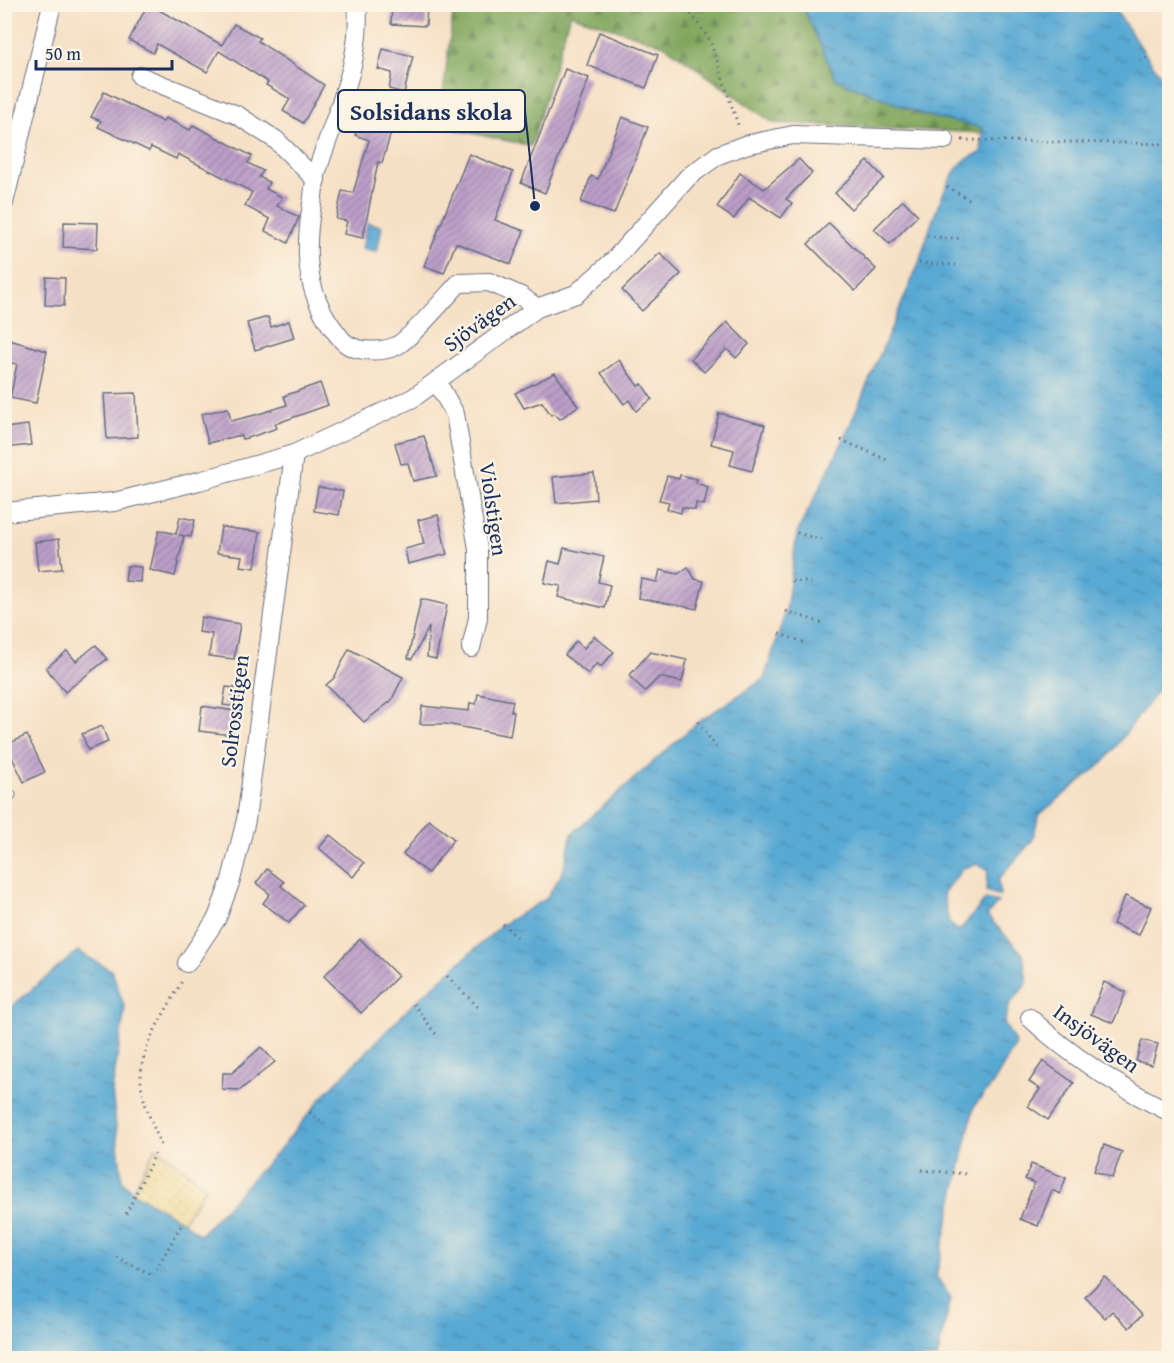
<svg xmlns="http://www.w3.org/2000/svg" width="1174" height="1363" viewBox="0 0 1174 1363" font-family="'Gentium Book Plus',serif">
  <defs>
    <pattern id="forest-firs" width="22" height="20" patternUnits="userSpaceOnUse" patternTransform="scale(1.5)"><rect width="22" height="20" fill="#7fa65c"/><path d="M5 1l3.5 6h-7zM16 11l3.5 6h-7z" fill="#67884f"/></pattern>
    <pattern id="sand-dots" width="8" height="8" patternUnits="userSpaceOnUse" patternTransform="scale(1.5)"><rect width="8" height="8" fill="#eeda9e"/><path d="M2 2h.1M6 6h.1" fill="none" stroke="#ccbb8a" stroke-width="1.8" stroke-linecap="round"/></pattern>
    <pattern id="water-ripples" width="26" height="14" patternUnits="userSpaceOnUse" patternTransform="scale(1.5)"><rect width="26" height="14" fill="#59a9d3"/><path d="M2 4q2-2 4 0t4 0M15 11q2-2 4 0t4 0" fill="none" stroke="#498aae"/></pattern>
    <pattern id="building-hatch" width="6" height="6" patternUnits="userSpaceOnUse" patternTransform="scale(1.5)"><rect width="6" height="6" fill="#bc9fc9"/><path d="M-1 1l2-2M0 6l6-6M5 7l2-2" fill="none" stroke="#9882a6"/></pattern>
  </defs>
  <rect width="100%" height="100%" fill="#fcf5e5"/>
  <filter id="ink" filterUnits="userSpaceOnUse"><feTurbulence type="fractalNoise" baseFrequency=".0167" numOctaves="2"/><feDisplacementMap in="SourceGraphic" scale="12" xChannelSelector="R" yChannelSelector="G"/><feConvolveMatrix kernelMatrix="1 2 1 2 8 2 1 2 1" color-interpolation-filters="sRGB"/></filter>
  <filter id="wash" filterUnits="userSpaceOnUse"><feTurbulence type="fractalNoise" baseFrequency=".008" numOctaves="4" result="noise"/><feDisplacementMap in="SourceGraphic" scale="24" xChannelSelector="R" yChannelSelector="G"/><feGaussianBlur stdDeviation="1.35" result="paint"/><feColorMatrix in="noise" values="0 0 0 0 0 0 0 0 0 0 0 0 0 0 0 0 0 1.4 0 .05"/><feComposite in="paint" operator="in"/></filter>
  <g filter="url(#wash)">
    <rect width="100%" height="100%" fill="#f6e0c5"/>
    <path fill="url(#forest-firs)" stroke="#4d6a5d" stroke-width="1.5" d="M802,4l34,75 88,36 59,12 -1,6 -209,-10 -109,-78 -94,-31 -39,132 -92,-20 15,-121z"/>
    <path fill="url(#sand-dots)" stroke="#84847e" stroke-width="1.5" d="M156,1147l50,40 -23,35 -51,-30z"/>
    <g fill="url(#water-ripples)" stroke="#3a6c98" stroke-width="1.5">
      <path d="M802,5h310l57,83v587l-65,87 -65,53 -7,26 -34,39 2,16 -14,-5 2,-21 -10,-6 -15,4 -20,26 6,29 10,8 27,-32 12,3 -11,14 36,38 4,29 -17,21 -6,19 12,21 -23,40 -19,22 -38,170 15,22 -14,60h-932v-346l73,-61 34,20 13,38 -13,82 10,89 10,12 51,30 17,13 80,-86 44,-54 89,-91 90,-80 43,-25 17,-27 9,-38 126,-112 66,-43 22,-68 11,-78 46,-92 76,-178c7,-24 26,-87 45,-102 4,-4 12,-6 17,-8l2,-25 -59,-13 -88,-36z"/>
      <path d="M368,223l14,3 -5,26 -15,-3z"/>
    </g>
    <g id="blocks">
      <g fill="url(#building-hatch)">
        <path d="M148,4l74,41 12,-21 26,14 -2,3 66,44 -21,38 -20,-12 7,-12 -24,-14 2,-3 -49,-31 -12,21 -50,-28 -4,9 -24,-13z"/>
        <path d="M392,4h35l-1,22 -35,-2z"/>
        <path d="M599,32l59,23 -12,33 -59,-23z"/>
        <path d="M383,49l30,7 -9,37 -15,-4 3,-16 -14,-4z"/>
        <path d="M565,69l24,9 -44,115 -24,-10z"/>
        <path d="M104,92l59,30 2,-4 25,12 3,-5 59,31 -4,7 15,8 -4,6 10,5 -3,7 16,8 -5,9 22,11 -11,26 -23,-12 5,-12 -25,-13 7,-14 -74,-38 -2,5 -25,-12 -2,4 -51,-24 3,-6 -10,-4z"/>
        <path d="M362,113l32,9 -12,41 -4,-1 -15,76 -19,-4 3,-13 -11,-2 6,-28 11,2 16,-53 -14,-5z"/>
        <path d="M622,117l26,10 -34,87 -33,-12 10,-26 7,3z"/>
        <path d="M469,154l44,18 -18,48 29,11 -13,33 -55,-21 -12,30 -20,-7z"/>
        <path d="M799,159l13,14 -26,26 6,4 -11,15 -32,-21 -15,22 -17,-12 23,-34 24,16z"/>
        <path d="M868,161l16,17 -33,31 -16,-16z"/>
        <path d="M903,200l15,15 -28,29 -16,-15z"/>
        <path d="M64,222l34,1 -1,26 -34,-2z"/>
        <path d="M829,223l47,46 -21,22 -47,-47z"/>
        <path d="M660,253l21,21 -39,37 -20,-21z"/>
        <path d="M46,277l19,1 -1,28 -19,-1z"/>
        <path d="M268,317l3,10 18,-6 5,17 -39,12 -8,-27z"/>
        <path d="M727,322l22,22 -13,14 -9,-9 -23,23 -13,-13z"/>
        <path d="M6,339l41,12 -11,52 -26,-5 7,-34 -13,-2z"/>
        <path d="M619,360l19,26 4,-2 10,15 -16,12 -7,-11 -5,4 -23,-31z"/>
        <path d="M555,373l23,33 -18,13 -6,-6 -3,2 -9,-13 -18,6 -9,-15z"/>
        <path d="M320,383l8,22 -53,19 2,4 -26,9 -9,2 -1,-4 -33,8 -7,-29 27,-6 3,13 28,-7 28,-9 -3,-9z"/>
        <path d="M136,393l2,44 -31,2 -3,-45z"/>
        <path d="M719,413l46,12 -13,46 -22,-6 4,-15 -23,-6z"/>
        <path d="M28,425l3,20 -27,3v-20z"/>
        <path d="M424,436l13,40 -24,5 -5,-18 -7,1 -6,-21z"/>
        <path d="M594,473l2,26 -40,4 -3,-26z"/>
        <path d="M680,475l17,4 -1,4 12,4 -4,18 -8,-2 -1,7 -13,-3 -1,6 -14,-4 2,-7 -10,-2 8,-24 12,3z"/>
        <path d="M318,487l25,4 -4,24 -25,-4z"/>
        <path d="M438,515l9,39 -39,10 -3,-15 19,-5 -6,-24z"/>
        <path d="M180,517l15,3 -4,17 -12,-2 5,1 -9,40 -25,-6 9,-40 17,4z"/>
        <path d="M221,527l39,5 -5,36 -15,-2 2,-10 -25,-3z"/>
        <path d="M59,539l3,30 -24,2 -3,-29z"/>
        <path d="M564,548l40,9 -6,25 12,3 -5,23 -47,-11 3,-11 -17,-3 5,-22 11,3z"/>
        <path d="M127,566l14,1 -1,15 -15,-1z"/>
        <path d="M688,567l7,12 9,2 -7,28 -59,-11 3,-19 16,3 3,-12 18,4z"/>
        <path d="M421,599l26,6 -11,54 -9,-2 2,-30 -17,32 -4,-1z"/>
        <path d="M201,617l39,7 -6,35 -25,-3 3,-22 -13,-2z"/>
        <path d="M594,636l20,16 -13,15 -4,-4 -9,11 -23,-19 11,-14 8,7z"/>
        <path d="M96,645l11,14 -42,33 -19,-24 21,-17 9,10z"/>
        <path d="M349,649l54,28 -12,24 -27,21 -38,-37 8,-7z"/>
        <path d="M650,652l37,8 -5,22 -23,-5 -14,14 -16,-15z"/>
        <path d="M226,687l16,2 -3,18 -16,-2z"/>
        <path d="M478,694l35,7 -2,10 3,1 -4,24 -64,-12h-26l2,-18 47,5 1,-8 6,1z"/>
        <path d="M202,706l33,5 -3,24 -33,-4z"/>
        <path d="M102,726l6,16 -20,8 -6,-16z"/>
        <path d="M27,735l18,37 -21,10 -18,-37z"/>
        <path d="M429,820l25,19 -26,34 -25,-19z"/>
        <path d="M330,835l34,28 -11,14 -34,-29z"/>
        <path d="M267,869l17,13 -3,4 23,19 -15,18 -26,-20 7,-9 -14,-11z"/>
        <path d="M1125,896l26,11 -12,28 -26,-11z"/>
        <path d="M360,939l38,37 -37,37 -37,-37z"/>
        <path d="M1104,982l22,10 -13,31 -22,-9z"/>
        <path d="M1142,1040l16,4 -6,21 -16,-4z"/>
        <path d="M261,1047l14,15 -35,28 -18,-1 1,-16h9z"/>
        <path d="M1043,1061l31,22 -26,37 -20,-14 12,-17 -11,-7z"/>
        <path d="M1104,1145l18,7 -10,26 -18,-7z"/>
        <path d="M1031,1164l35,14 -6,16 -8,-4 -14,36 -18,-7 14,-36 -9,-4z"/>
        <path d="M1105,1277l37,38 -13,13 -17,-17 -7,7 -20,-21z"/>
      </g>
    </g>
  </g>
  <g filter="url(#ink)">
    <use href="#blocks" fill-opacity="0" stroke="#686d82" stroke-width="1.5"/>
    <g fill="none" stroke-linecap="round" stroke-linejoin="round">
      <g stroke="#686d82" stroke-width="11">
        <path id="lane" d="M4,800l7,-5"/>
      </g>
      <g stroke="#686d82" stroke-width="20">
        <g id="street">
          <path d="M357,4c6,56 -22,111 -39,164 -4,11 -4,24 -6,36 -9,53 -6,94 30,136 11,13 41,13 56,5 14,-8 48,-48 61,-62l30,-1 32,14 16,12"/>
          <path d="M140,76l97,39 39,25 40,40"/>
          <path d="M4,203l48,-199"/>
          <path d="M437,382l18,32 23,135v69l-7,30"/>
          <path d="M4,512l110,-10 85,-21 95,-27 119,-56 124,-90 39,-14 37,-33 75,-84 30,-22 27,-10 48,-10 152,5"/>
          <path d="M187,963l30,-45 14,-38 15,-60 48,-366"/>
          <path d="M1030,1018c42,39 88,69 140,94"/>
        </g>
      </g>
      <g stroke="#686d82" stroke-width="3" stroke-dasharray="1.5 4.5" stroke-linecap="butt">
        <path d="M684,4l26,36 29,88"/>
        <path d="M1140,61l7,-4"/>
        <path d="M962,140l208,4"/>
        <path d="M947,187l25,14"/>
        <path d="M927,236l36,3"/>
        <path d="M919,263l37,2"/>
        <path d="M841,440l47,20"/>
        <path d="M797,533l26,7"/>
        <path d="M792,581l22,2"/>
        <path d="M786,611l36,12"/>
        <path d="M779,634l28,9"/>
        <path d="M698,722l18,25"/>
        <path d="M503,924l14,13"/>
        <path d="M447,976l31,31"/>
        <path d="M413,1004l23,30"/>
        <path d="M4,1066l4,3"/>
        <path d="M310,1112l14,12"/>
        <path d="M161,1145c-8,-20 -18,-41 -20,-62 -3,-36 27,-73 42,-104"/>
        <path d="M922,1170l45,4"/>
        <path d="M126,1214l29,-60"/>
        <path d="M116,1257l37,18 30,-53"/>
      </g>
      <use href="#lane" stroke="#fff" stroke-width="9"/>
      <use href="#street" stroke="#fff" stroke-width="18"/>
    </g>
  </g>
  <g text-anchor="middle" stroke-width="4.5" stroke-linejoin="round" paint-order="stroke">
    <g font-size="22" fill="#1b2f5e" stroke="#fcf5e5">
      <text transform="translate(479 322) rotate(-36)" y="8">Sjövägen</text>
      <text transform="translate(494 509) rotate(82)" y="8">Violstigen</text>
      <text transform="translate(234 711) rotate(-83)" y="8">Solrosstigen</text>
      <text transform="translate(1097 1038) rotate(36)" y="8">Insjövägen</text>
    </g>
  </g>
  <path fill="none" stroke="#1b2f5e" stroke-width="2" d="M535 206L525 111"/>
  <circle fill="#1b2f5e" stroke="#fcf5e5" stroke-width="2" cx="535" cy="206" r="6"/>
  <rect fill="#fcf5e5" stroke="#1b2f5e" stroke-width="2" x="338" y="90" width="187" height="42" rx="6"/>
  <g font-size="24" text-anchor="middle" font-weight="bold" fill="#1b2f5e">
    <text x="431" y="120">Solsidans skola</text>
  </g>
  <rect width="1174" height="1363" fill="none" stroke="#fcf5e5" stroke-width="24"/>
  <path d="M36 60v9h136v-9" fill="none" stroke="#1b2f5e" stroke-width="3"/>
  <text x="45" y="60" font-size="18" fill="#1b2f5e" stroke="#fcf5e5" stroke-width="4.5" paint-order="stroke">50 m</text>
</svg>
